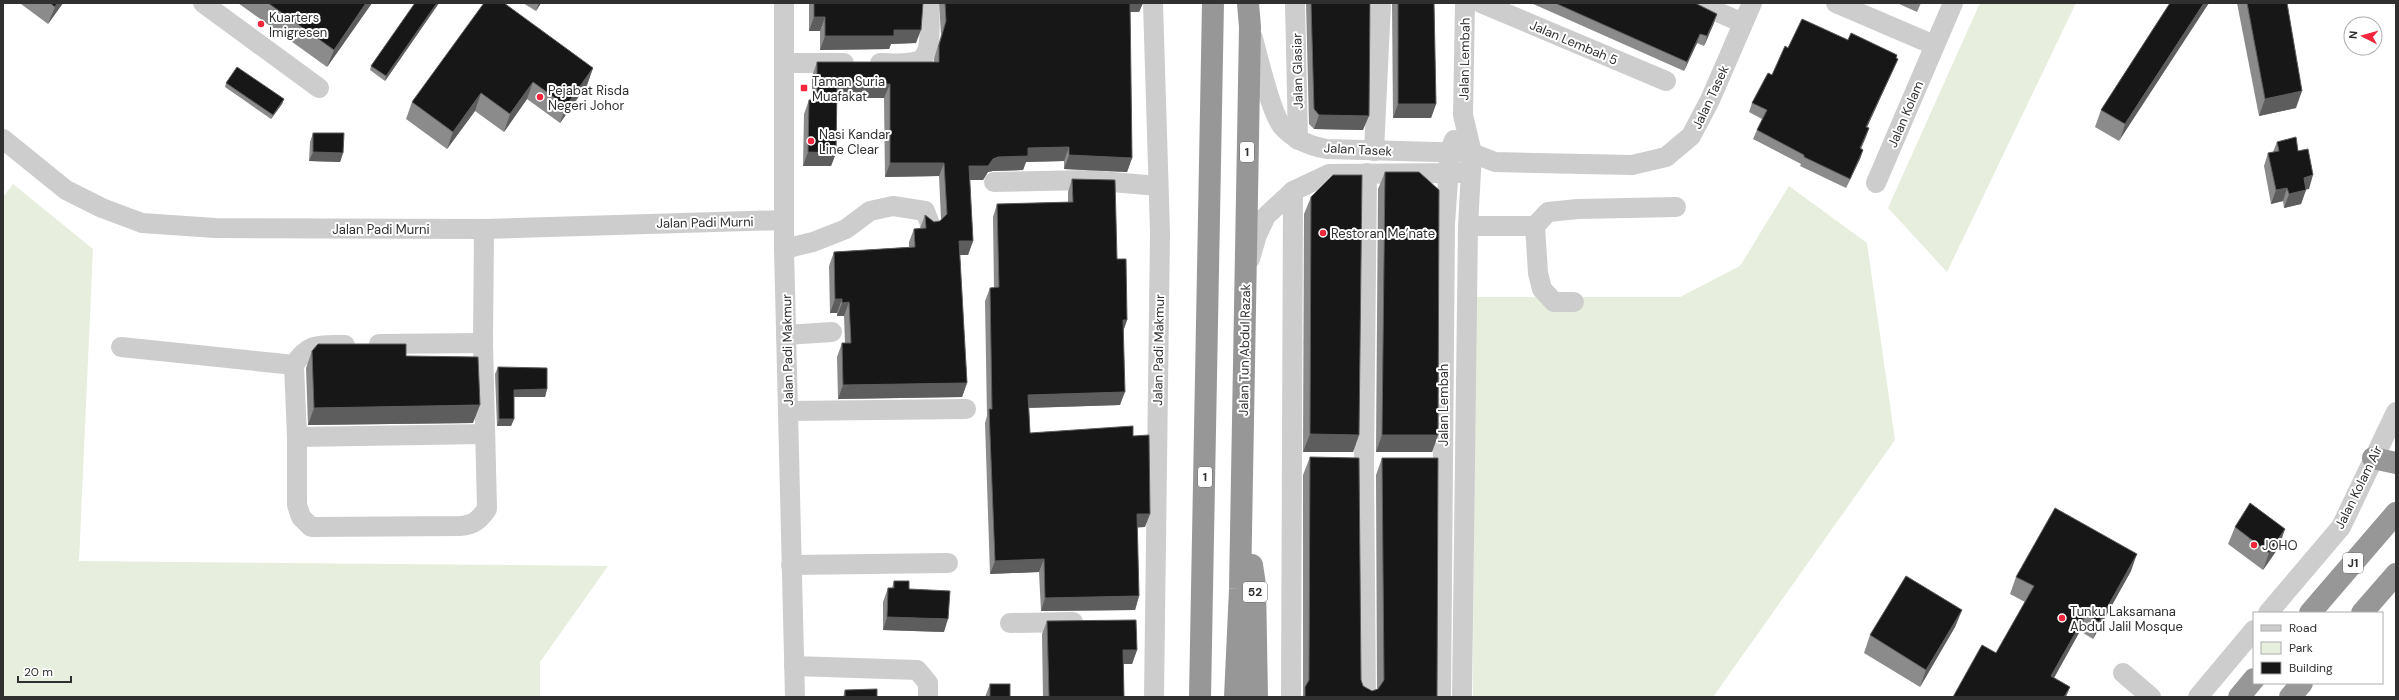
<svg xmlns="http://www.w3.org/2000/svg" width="2399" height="700" viewBox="0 0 2399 700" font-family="'DM Sans',sans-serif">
  <rect width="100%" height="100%" fill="#fff"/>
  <g fill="#e7eedd">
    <path d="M1980,3h96l-129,269 -59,-64z"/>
    <path d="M13,184l80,65 -14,312 529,5 -68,96v35h-537v-500z"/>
    <path d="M1789,186l78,57 28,197 -182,257h-240l1,-400h206l60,-31z"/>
  </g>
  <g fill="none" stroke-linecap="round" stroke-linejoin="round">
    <g stroke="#cdcdcd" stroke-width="20">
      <path d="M203,3l116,85"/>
      <path d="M784,3v246l11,448"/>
      <path d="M1153,3l7,229 -6,465"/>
      <path d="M1295,3l3,137"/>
      <path d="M1481,3l185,78"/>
      <path d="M1697,3l46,20"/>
      <path d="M1836,3l98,42"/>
      <path d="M1253,38c5,19 18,75 29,88 12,14 28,20 45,23l145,4 23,9 137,3 34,-8 25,-21 19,-36 42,-97"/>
      <path d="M784,63h60"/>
      <path d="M880,63c11,0 27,2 38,-2 16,-6 11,-44 11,-58"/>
      <path d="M3,139l63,51 36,18 40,15 73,5 269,1 300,-9"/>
      <path d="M1374,151l7,-148"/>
      <path d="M994,182l95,-2 69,6"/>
      <path d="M1876,183l77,-180"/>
      <path d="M1468,226h67l3,47 4,16 12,13h20"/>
      <path d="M1535,226l13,-14 30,-3 98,-2"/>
      <path d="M784,249l29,-7 33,-13 24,-18 23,-5 32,5 5,13"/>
      <path d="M1250,259l7,-24 9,-19 27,-25 36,-17 132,-1"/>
      <path d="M786,335l46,-3"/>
      <path d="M379,344l104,-1"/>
      <path d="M345,345c-25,0 -36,-3 -51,20l3,72v68l4,12 10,10 149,-1c14,-1 19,-6 27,-17l-4,-166 1,-114"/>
      <path d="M121,347l173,18"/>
      <path d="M788,411l178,-2"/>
      <path d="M297,437l188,-3"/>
      <path d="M791,565l157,-2"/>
      <path d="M2268,613l73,-86 55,-115"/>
      <path d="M1010,623l63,-1"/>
      <path d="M794,666l123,4 11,13v14"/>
      <path d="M2123,673l28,24"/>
      <path d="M1291,697l2,-506"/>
      <path d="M1366,697l-2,-233 3,-291"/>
      <path d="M1441,697l4,-473 5,-73 4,-11"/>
      <path d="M1462,697l6,-471 4,-73 -9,-38 2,-112"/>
      <path d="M2198,697l56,-67"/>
    </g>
    <g stroke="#979797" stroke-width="22">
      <path d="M2373,458l23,5"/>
      <path d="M1252,565l3,20 2,112"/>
      <path d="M2310,613l86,-100"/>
      <path d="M2362,613l34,-39"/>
      <path d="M1200,697l13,-694"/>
      <path d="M1235,697l5,-108 10,-562 -2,-24"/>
      <path d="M2239,697l15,-18"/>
      <path d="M2290,697l12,-14"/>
    </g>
  </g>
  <g fill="#8b8b8b">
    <path d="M21,3h42l-15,21 -27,-20z"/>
    <path d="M238,3h134l-45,64z"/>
    <path d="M415,3h24l-54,78 -15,-11 1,-4z"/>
    <path d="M523,3h18l-5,8z"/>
    <path d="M809,3h114l-7,40 -25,1 -2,5 -69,1v-19h-11z"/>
    <path d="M939,3h204l-4,9h-9l2,146 -5,14 -63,-3v-8l-38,1 -3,8 -30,1 -5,1 -5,8h-13l3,61 -5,14h-8l7,128 -5,14 -124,2 -1,-42 5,-14h3l-1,-27h-7v-3h-7l-1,-47 5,-14 75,-5v-5l5,-13 6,-1 5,-13 9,7 6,-1 1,-2 -2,-43 -54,1 -1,-79h-47l-1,55 -5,13h-28l1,-52 5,-14h3v-24l5,-14h117v-3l7,-24z"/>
    <path d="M1306,3h64l-7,127 -49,-1 -5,-5z"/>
    <path d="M1392,3h42l2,101 -5,14h-38z"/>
    <path d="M1531,3h164l19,20 -10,23 -7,-3 -13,28z"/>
    <path d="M1897,3h24l-4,9z"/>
    <path d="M2170,3l-51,138 -24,-14 6,-17z"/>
    <path d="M2237,3h50l9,105 -37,8z"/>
    <path d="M1848,40l50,19 -4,9 -27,59 2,1 -8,21 2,1 -3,9 -14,29 -46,-22 1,-2 -48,-25 4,-9 5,-11 -13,-7 3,-9 20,-28 16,-27z"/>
    <path d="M593,68l-6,17 -27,38 -33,-24 -23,33 -29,-21 -28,38 -41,-30 6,-17z"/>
    <path d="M226,83l58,16 -2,5 -11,15 -46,-32z"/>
    <path d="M313,133l30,20 -3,9 -31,-1 1,-19z"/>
    <path d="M2277,142l32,47h-3l-5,15 -17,4 -1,-7 -12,3 -7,-38 4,-13 5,-1z"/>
    <path d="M1385,172l53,263 -6,17h-56l2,-263z"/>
    <path d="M1072,179l45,80 10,61 -4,12 -3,73 -91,3 1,25 103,3 12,91h-8l2,69 -4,14 -94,1 -2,-39 -49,2 -5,-151 2,-7 -2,-115 5,-13h4l-1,-71 4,-13 71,-2v-10z"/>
    <path d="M1311,197l48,238 -6,17h-50l1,-238z"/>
    <path d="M312,351l94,5 67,67 -165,2 -2,-57z"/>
    <path d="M498,367l49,22 -2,8h-31v22l-3,7h-14l-2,-52z"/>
    <path d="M1310,457l51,223 2,6 9,5 5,-1 -1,-215 6,-17 55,239h-135l1,-2v-220z"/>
    <path d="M2235,527l44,20 -16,23 -35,-26z"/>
    <path d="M2131,571l-38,68 -13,-8 -26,47 -58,-25 29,-51 -15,-8 6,-17z"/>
    <path d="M894,581l15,8 35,43 -61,-2v-28l5,-14h4z"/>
    <path d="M1962,610l-7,17 -35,60 -56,-34 6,-18z"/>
    <path d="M1047,621l90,29 -5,14h-8v33h-81l-1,-63z"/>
    <path d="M990,684l20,13h-25z"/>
    <path d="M845,690l32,7h-34z"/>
  </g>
  <g fill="#5d5d5d">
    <path d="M57,3h6l-15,21 7,-17z"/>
    <path d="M366,3h6l-45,64 7,-17z"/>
    <path d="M437,3h2l-54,78 1,-5z"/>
    <path d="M539,3h2l-5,8z"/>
    <path d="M1128,3h15l-4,9h-14z"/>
    <path d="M2204,3h5l-90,138 6,-17z"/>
    <path d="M1717,14l-3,9 -10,23 3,-10z"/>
    <path d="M814,17h11l-5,14h-11z"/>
    <path d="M894,30h27l-5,13 -25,1 -2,5 -69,1 5,-14z"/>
    <path d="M1700,34l-3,9 -13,28 3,-9z"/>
    <path d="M1898,59l-4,9 -31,68 3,-9z"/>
    <path d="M593,68l-6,17 -27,38 6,-17z"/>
    <path d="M533,82l-6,17 -23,33 6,-18z"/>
    <path d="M837,84h53l-6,14h-52z"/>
    <path d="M2302,91l-6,17 -37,8 6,-17z"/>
    <path d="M481,93l-6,18 -28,38 6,-17z"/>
    <path d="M284,99l-2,5 -11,15 2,-4z"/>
    <path d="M1398,104h38l-5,14h-38z"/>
    <path d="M1319,115l50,1 -6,14 -49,-1z"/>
    <path d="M1869,128l-3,9 -9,20 3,-9z"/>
    <path d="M1069,147l-5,14 -38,1 -3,8 -30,1 -5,1 -5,8h-19l5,-14 24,-7 35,-11z"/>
    <path d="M1863,150l-3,9 -14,29 4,-9z"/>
    <path d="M313,152l30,1 -3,9 -31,-1z"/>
    <path d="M808,152l28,1 -5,13h-28z"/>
    <path d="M1069,155l63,3 -5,14 -63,-3z"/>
    <path d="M890,163h54l-5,13 -54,1z"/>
    <path d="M2313,175l-4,14 -10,2 5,-13z"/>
    <path d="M2287,188l-4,13 -12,3 5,-14z"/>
    <path d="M2306,190l-5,14 -17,4 5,-14z"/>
    <path d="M959,241h14l-5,14h-14z"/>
    <path d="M835,299h7l-5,14h-7z"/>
    <path d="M849,302l-5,14h-7l5,-13z"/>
    <path d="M1123,320h4l-5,14z"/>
    <path d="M967,383l-5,14 -124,2 5,-14z"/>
    <path d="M547,389l-2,8h-34l3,-7z"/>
    <path d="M1125,392l-5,13 -97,3 5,-13z"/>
    <path d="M480,405l-7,18 -165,2 6,-17z"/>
    <path d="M499,419h15l-3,7h-14z"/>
    <path d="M1310,434l49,1 -6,17h-50z"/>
    <path d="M1382,435h56l-6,17h-56z"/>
    <path d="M1137,514h13l-5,13 -13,1z"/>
    <path d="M2285,529l-6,18 -16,23 6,-17z"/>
    <path d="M2137,554l-6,17 -38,68 6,-17z"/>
    <path d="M1044,559l-5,13 -49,2 5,-13z"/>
    <path d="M1139,596l-4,14 -94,1 4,-13z"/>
    <path d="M1962,610l-7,17 -35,60 6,-17z"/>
    <path d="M2086,614l-6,17 -35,63 6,-18z"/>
    <path d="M887,617l61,2 -4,13 -61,-2z"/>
    <path d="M1123,650h14l-5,14h-14z"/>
    <path d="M2070,687l-4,10h-2z"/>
  </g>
  <g fill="#171717" stroke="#5d5d5d">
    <path d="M50,3h7l-2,4z"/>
    <path d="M268,3h98l-32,47z"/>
    <path d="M415,3h22l-51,73 -15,-10z"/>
    <path d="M484,3h20l89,65 -27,38 -33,-24 -23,32 -29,-21 -28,39 -41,-30z"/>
    <path d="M814,3h109l-2,27h-27v6h-69v-19h-11z"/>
    <path d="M945,3h185l2,155 -63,-3v-8l-41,1v8l-30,1 -5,2 -5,7h-19l4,75h-14l8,142 -124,2 -1,-42h9l-2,-41 -7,1v-4h-7l-1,-47 81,-5 -1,-18 12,-1 -1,-13 9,7 6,-1 7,-7 -3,-51h-54v-79h-53l-1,69 -28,-1 1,-52h8v-38h122v-17l7,-24z"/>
    <path d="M1311,3h59l-1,113 -50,-1 -5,-6z"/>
    <path d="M1398,3h36l2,101h-38z"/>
    <path d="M1555,3h140l22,11 -10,22 -7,-2 -13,28z"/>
    <path d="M2170,3h34l-79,121 -24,-14z"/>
    <path d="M2247,3h40l15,88 -37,8z"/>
    <path d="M1802,19l46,21 3,-7 46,22 -1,3 2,1 -32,68 3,1 -9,20 3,2 -13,29 -46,-22v-2l-47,-25 10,-20 -15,-7 16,-30 4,2 13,-29 3,2z"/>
    <path d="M237,67l47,32 -11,16 -47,-32z"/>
    <path d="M313,133h31l-1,20 -30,-1z"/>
    <path d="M2296,137l2,14 10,-2 5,26 -9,3 2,12 -17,4 -2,-6 -11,2 -8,-37 11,-2 -2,-9z"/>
    <path d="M1385,172h34l20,18 -1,245h-56z"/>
    <path d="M1333,175h29l-3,260 -49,-1 1,-237z"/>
    <path d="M1072,179l43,1 2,79h9l1,61h-4l2,72 -97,3 2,38 103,-7v10l16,-1 1,79h-13l2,82 -94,2 -1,-39 -49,2 -6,-152h3l-2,-121 9,-1 -2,-83 76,-2z"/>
    <path d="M318,344h88v12l72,1 2,48 -166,3 -2,-57z"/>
    <path d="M498,367l49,1v21l-33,1v29h-15z"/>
    <path d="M1310,457l49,1 2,222 2,6 9,5 6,-2 6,-9 -2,-222h56l-1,239h-132v-10l4,-7z"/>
    <path d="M2250,503l35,26 -16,24 -34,-26z"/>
    <path d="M2055,508l82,46 -38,68 -13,-8 -35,62 19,11 -6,10h-111l29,-52 14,8 38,-67 -18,-9z"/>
    <path d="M1906,576l56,34 -36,60 -56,-35z"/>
    <path d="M894,581h15v8l41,2 -2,28 -61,-2 1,-29h6z"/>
    <path d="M1136,620l1,30h-14l1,47h-75l-2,-76z"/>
    <rect x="990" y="684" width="20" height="13"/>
    <path d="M877,689v8h-32v-7z"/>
  </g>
  <g fill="#f3263c" stroke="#fff" stroke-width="1.5">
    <circle cx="261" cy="24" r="4"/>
    <rect x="800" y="84" width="8" height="8" rx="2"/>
    <circle cx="540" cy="97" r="4"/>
    <circle cx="811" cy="141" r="4"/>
    <circle cx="1323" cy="233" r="4"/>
    <circle cx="2254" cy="545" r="4"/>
    <circle cx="2062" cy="618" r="4"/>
  </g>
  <g text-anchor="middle" stroke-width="4" stroke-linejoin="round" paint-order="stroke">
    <g fill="#fff" stroke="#6e6e6e" stroke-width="1">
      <rect x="1240" y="142" width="14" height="20" rx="3"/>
      <rect x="1198" y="467" width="14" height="20" rx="3"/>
      <rect x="2343" y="553" width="20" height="20" rx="3"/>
      <rect x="1243" y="582" width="24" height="20" rx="3"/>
    </g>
    <g font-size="12" font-weight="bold" fill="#303030">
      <text x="1247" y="156">1</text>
      <text x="1205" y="481">1</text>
      <text x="2353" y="567">J1</text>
      <text x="1255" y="596">52</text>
    </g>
    <g font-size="13" fill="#303030" stroke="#fff" text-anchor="start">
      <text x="269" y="22">Kuarters<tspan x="269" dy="15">Imigresen</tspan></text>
      <text x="812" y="86">Taman Suria<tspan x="812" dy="15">Muafakat</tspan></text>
      <text x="548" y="95">Pejabat Risda<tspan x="548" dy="15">Negeri Johor</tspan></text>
      <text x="819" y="139">Nasi Kandar<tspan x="819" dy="15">Line Clear</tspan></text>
      <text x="1331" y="238">Restoran Me’nate</text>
      <text x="2262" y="550">JOHO</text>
      <text x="2070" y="616">Tunku Laksamana<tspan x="2070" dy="15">Abdul Jalil Mosque</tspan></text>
    </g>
    <g font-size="13" fill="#303030" stroke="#fff">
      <text transform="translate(1574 42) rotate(23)" y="5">Jalan Lembah 5</text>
      <text transform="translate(1464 59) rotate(-89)" y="5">Jalan Lembah</text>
      <text transform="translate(1297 71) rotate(-91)" y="5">Jalan Glasiar</text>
      <text transform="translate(1710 97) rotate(-65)" y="5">Jalan Tasek</text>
      <text transform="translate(1905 114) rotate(-67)" y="5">Jalan Kolam</text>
      <text transform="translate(1358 149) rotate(3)" y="5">Jalan Tasek</text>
      <text transform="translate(705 222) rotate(-1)" y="5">Jalan Padi Murni</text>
      <text x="381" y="234">Jalan Padi Murni</text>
      <text transform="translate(787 350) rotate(-91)" y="5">Jalan Padi Makmur</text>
      <text transform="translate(1158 350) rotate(-89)" y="5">Jalan Padi Makmur</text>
      <text transform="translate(1244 350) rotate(-89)" y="5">Jalan Tun Abdul Razak</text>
      <text transform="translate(1443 405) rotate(-90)" y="5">Jalan Lembah</text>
      <text transform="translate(2358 487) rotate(-64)" y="5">Jalan Kolam Air</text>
    </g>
  </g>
  <rect width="2399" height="700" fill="none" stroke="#303030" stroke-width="8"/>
  <rect x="2253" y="612" width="130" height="72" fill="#ffffff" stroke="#acacac"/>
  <rect x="2261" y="625" width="20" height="6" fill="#cdcdcd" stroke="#acacac"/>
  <text x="2289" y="632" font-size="12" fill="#303030">Road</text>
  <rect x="2261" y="642" width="20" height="12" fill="#e7eedd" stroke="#acacac"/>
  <text x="2289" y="652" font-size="12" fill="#303030">Park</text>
  <rect x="2261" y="662" width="20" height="12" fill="#171717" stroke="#acacac"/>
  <text x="2289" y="672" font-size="12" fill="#303030">Building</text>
  <g transform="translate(2363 36) rotate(276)"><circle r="19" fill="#ffffff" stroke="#acacac"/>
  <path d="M0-3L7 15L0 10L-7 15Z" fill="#f3263c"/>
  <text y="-6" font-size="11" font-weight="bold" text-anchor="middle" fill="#303030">N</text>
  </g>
  <path d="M18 676v6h53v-6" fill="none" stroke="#303030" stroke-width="2"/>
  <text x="24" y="676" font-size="12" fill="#303030" stroke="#ffffff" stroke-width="3" paint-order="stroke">20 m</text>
</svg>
